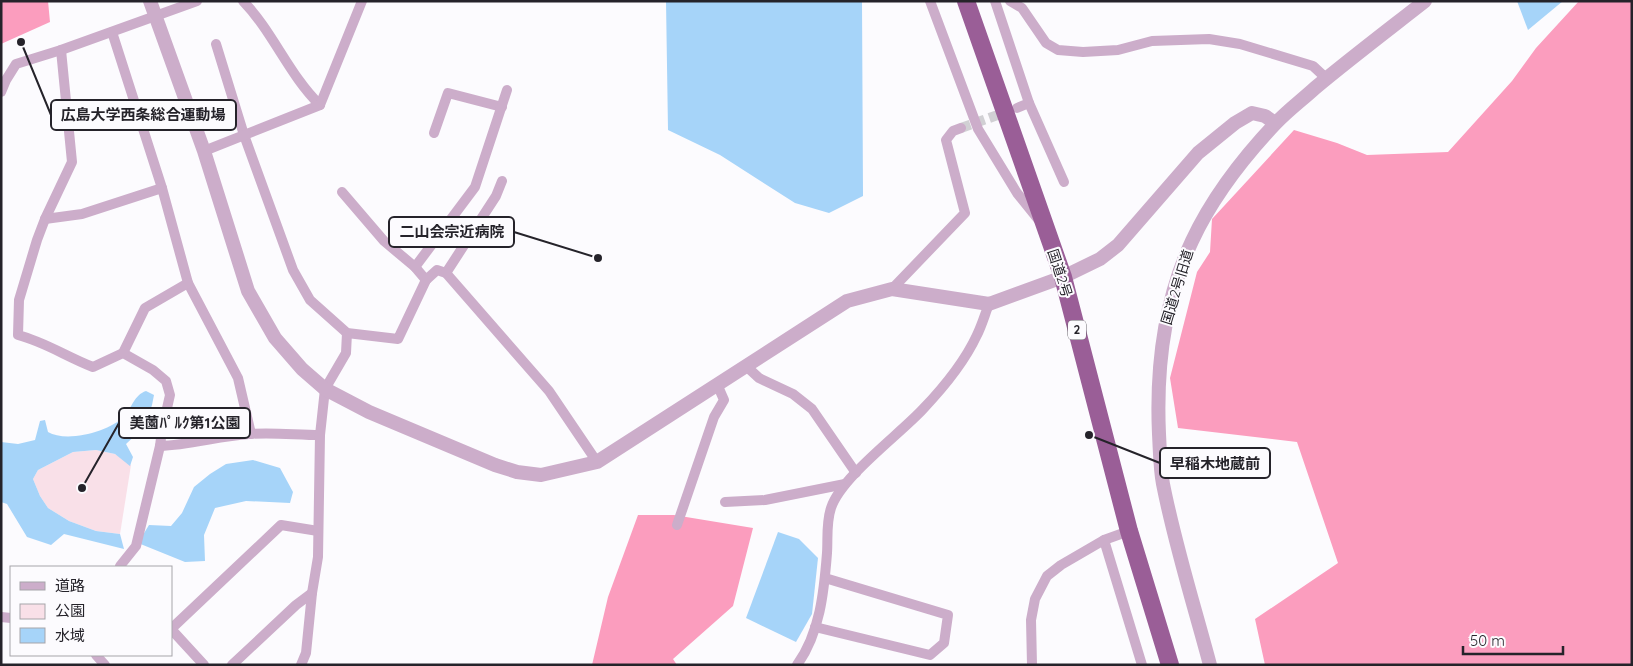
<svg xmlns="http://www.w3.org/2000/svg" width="1633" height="666" viewBox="0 0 1633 666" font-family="Quicksand,'Noto Sans JP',sans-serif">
  <rect width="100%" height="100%" fill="#fcfbfe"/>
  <path fill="#f9e0e8" d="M96,450l19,4 16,11 -11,69 -24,-3 -27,-10 -21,-13 -8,-12 -7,-17 5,-9 35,-18z"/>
  <g fill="#fb9dbe">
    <path d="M1,1h47l2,21 -49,22z"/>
    <path d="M1579,1h53v664h-367l-10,-46 83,-56 -41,-121 -119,-14 -8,-50 27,-106 13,-20 2,-33 82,-89 43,13 30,12 81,-3 64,-71 24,-33z"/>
    <path d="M638,515h36l79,13 -20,78 -60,53 4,6h-85l16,-68z"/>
  </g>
  <g fill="#a6d4f9">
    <path d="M666,1h196l1,195 -34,17 -34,-10 -75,-48 -52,-25z"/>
    <path d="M1517,1h46l-35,29z"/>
    <path d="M146,391l8,4 -2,10 -7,21 -19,18 7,13 -3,9 -15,-12 -19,-4 -23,2 -35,18 -5,9 7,17 8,12 21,13 27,10 24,3 4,15 -60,-15 -13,11 -24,-8 -20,-33 -6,-2v-60l17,2 17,-4 5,-19 5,-1 3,12c18,11 62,0 76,-16 8,-8 10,-21 22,-25z"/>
    <path d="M253,460l27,8 13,24 -3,11 -44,-2 -31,7 -11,27 1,26 -20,1 -47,-19 11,-18 22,1 11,-13 12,-26 16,-13 16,-10z"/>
    <path d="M778,532l21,7 19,19 -6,56 -16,28 -50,-24z"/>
  </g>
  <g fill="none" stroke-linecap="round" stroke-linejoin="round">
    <path stroke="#d1d0d4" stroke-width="10" stroke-dasharray="10 5" stroke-linecap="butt" d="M961,128l48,-17"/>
    <g stroke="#ccadca" stroke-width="10">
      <path d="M243,1c30,31 46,74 77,104"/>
      <path d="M930,1l48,128 39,64 21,26"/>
      <path d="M995,1l34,102 -12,5"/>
      <path d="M1010,1l12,7 24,35 12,7 25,2 35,-2 34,-9 57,-2 31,5 73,22 14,13"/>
      <path d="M112,32l50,156 26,95 50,95 13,56"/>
      <path d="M216,44l28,91 49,135 17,30 37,33 51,6 28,-59"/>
      <path d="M61,50l11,112 -27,57 -8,21 -18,60 -1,35c27,7 49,22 75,32l30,-14 30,17 13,11 4,14 -8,35 -2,16c30,-1 59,-10 89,-12 23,-2 48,1 71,1"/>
      <path d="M1,92l5,-12 10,-16 45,-14 136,-49"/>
      <path d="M1029,103l35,79"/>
      <path d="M320,105l42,-104"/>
      <path d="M434,133l14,-40 54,14"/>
      <path d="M204,151l116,-46"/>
      <path d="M342,192l42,49 31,26 11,13 11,-10 9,3 103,118 48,71"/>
      <path d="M45,219l37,-5 80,-26"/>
      <path d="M415,267l60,-80 32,-97"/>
      <path d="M446,273l50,-77 6,-15"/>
      <path d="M892,289l73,-76 -19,-73 7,-9 8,-3"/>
      <path d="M123,353l22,-45 43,-25"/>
      <path d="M746,366l13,12 34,16 19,15 44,64"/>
      <path d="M725,502l40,-2 80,-16"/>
      <path d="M677,525l37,-108 10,-17 -7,-16"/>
      <path d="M1104,540l38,125"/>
      <path d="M120,566l16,-20 24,-100"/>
      <path d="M1,617l10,1"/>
      <path d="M815,627l115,28 14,-12 4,-28 -123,-37"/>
      <path d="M171,629l110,-104 37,6"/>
      <path d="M171,629l33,36"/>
      <path d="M96,655l9,10"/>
      <path d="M232,665l64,-60 16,-12"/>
      <path d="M301,665l5,-12 6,-60 6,-36 2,-122 5,-46 21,-36 1,-20"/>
      <path d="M797,665c23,-32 27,-73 30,-112 1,-15 -1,-30 4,-45 10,-31 69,-74 92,-99 21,-22 41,-46 54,-74 5,-10 8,-21 12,-31"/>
      <path d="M1032,665l-1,-45 4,-21 12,-23 14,-11 43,-25 25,-9"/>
    </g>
    <g stroke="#ccadca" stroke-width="14">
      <path d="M150,1l54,150 44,140 27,47 27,31 23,20 44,23 126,53 22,7 24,3 56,-13 250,-161 45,-12 97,15 74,-27 37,-18 18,-14 80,-92 37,-30 17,-10 13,3 10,7"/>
      <path d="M1210,665c-16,-60 -35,-120 -47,-181 -3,-16 -3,-33 -4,-50 -3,-66 5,-133 33,-193 20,-43 50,-82 83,-117 12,-13 27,-24 40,-36 36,-30 73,-58 110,-87"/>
    </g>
    <path stroke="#9a5e97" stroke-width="18" d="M966,1l97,276 66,254 41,134"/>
  </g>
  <g text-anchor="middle" stroke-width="4" stroke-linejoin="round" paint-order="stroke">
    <rect fill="#fcfbfe" stroke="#66646a" stroke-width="1" x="1068" y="320.5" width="18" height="19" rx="4"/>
    <g font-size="12" font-weight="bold" fill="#25232a">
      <text x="1077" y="334">2</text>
    </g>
    <g font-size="14" fill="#25232a" stroke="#fcfbfe">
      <text transform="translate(1060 273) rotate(72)" y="5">国道2号</text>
      <text transform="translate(1177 287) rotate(-73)" y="5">国道2号旧道</text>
    </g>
  </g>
  <path fill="none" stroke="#25232a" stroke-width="2" d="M21 42L51 115M598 258L514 232M82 488L119 423M1089 435L1160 463"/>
  <g fill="#25232a" stroke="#fcfbfe" stroke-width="2">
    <circle cx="21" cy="42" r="5"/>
    <circle cx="598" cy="258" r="5"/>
    <circle cx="82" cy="488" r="5"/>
    <circle cx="1089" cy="435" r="5"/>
  </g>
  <g fill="#fcfbfe" stroke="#25232a" stroke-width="2">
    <rect x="51" y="100" width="185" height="30" rx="5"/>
    <rect x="389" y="217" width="125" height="30" rx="5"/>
    <rect x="119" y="408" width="131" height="30" rx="5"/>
    <rect x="1160" y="448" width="110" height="30" rx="5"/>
  </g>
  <g font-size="15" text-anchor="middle" font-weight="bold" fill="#25232a">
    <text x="143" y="120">広島大学西条総合運動場</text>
    <text x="452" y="237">二山会宗近病院</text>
    <text x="185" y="428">美薗ﾊﾟﾙｸ第1公園</text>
    <text x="1215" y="469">早稲木地蔵前</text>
  </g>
  <rect width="1633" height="666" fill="none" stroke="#25232a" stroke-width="5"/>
  <rect x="10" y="566" width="162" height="90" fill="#fcfbfe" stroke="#a6a5a9"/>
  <rect x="20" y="582" width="25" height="8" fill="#ccadca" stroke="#a6a5a9"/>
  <text x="55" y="591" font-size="15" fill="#25232a">道路</text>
  <rect x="20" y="604" width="25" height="15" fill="#f9e0e8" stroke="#a6a5a9"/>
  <text x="55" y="616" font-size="15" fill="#25232a">公園</text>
  <rect x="20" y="628" width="25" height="15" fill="#a6d4f9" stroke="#a6a5a9"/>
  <text x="55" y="641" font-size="15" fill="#25232a">水域</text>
  <path d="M1463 646v8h100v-8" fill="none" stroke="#25232a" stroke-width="2.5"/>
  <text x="1470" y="646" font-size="15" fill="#25232a" stroke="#fcfbfe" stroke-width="4" paint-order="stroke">50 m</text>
</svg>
